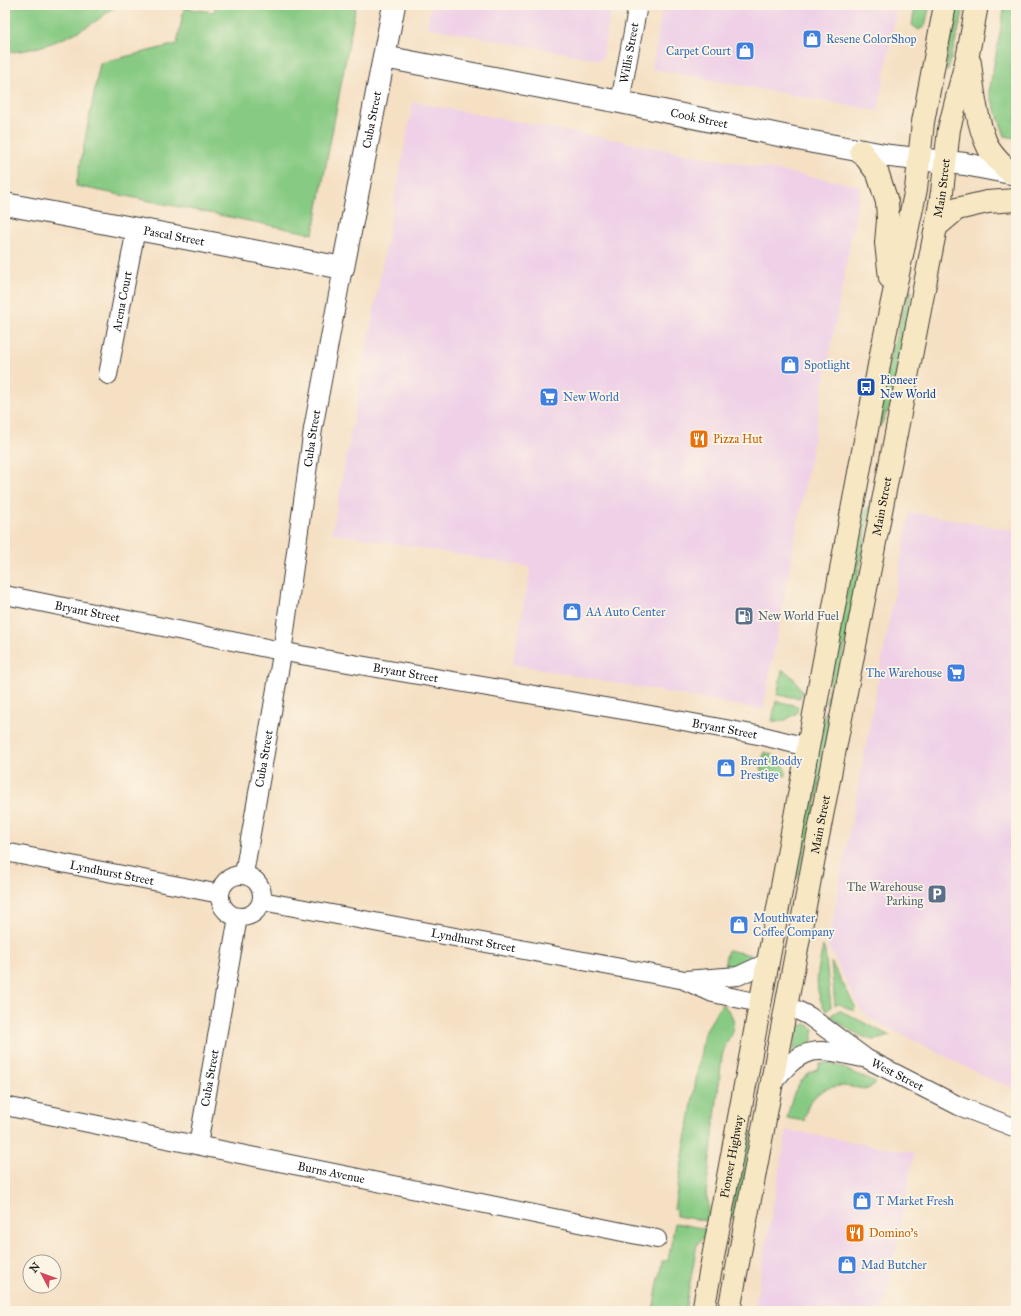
<svg xmlns="http://www.w3.org/2000/svg" width="1021" height="1316" viewBox="0 0 1021 1316" font-family="'IM FELL Great Primer',serif">
  <rect width="100%" height="100%" fill="#fcf5e5"/>
  <filter id="ink" filterUnits="userSpaceOnUse"><feTurbulence type="fractalNoise" baseFrequency=".025" numOctaves="2"/><feDisplacementMap in="SourceGraphic" scale="8" xChannelSelector="R" yChannelSelector="G"/><feConvolveMatrix kernelMatrix="1 2 1 2 8 2 1 2 1" color-interpolation-filters="sRGB"/></filter>
  <filter id="wash" filterUnits="userSpaceOnUse"><feTurbulence type="fractalNoise" baseFrequency=".012" numOctaves="4" result="noise"/><feDisplacementMap in="SourceGraphic" scale="16" xChannelSelector="R" yChannelSelector="G"/><feGaussianBlur stdDeviation="0.9" result="paint"/><feColorMatrix in="noise" values="0 0 0 0 0 0 0 0 0 0 0 0 0 0 0 0 0 1.4 0 .05"/><feComposite in="paint" operator="in"/></filter>
  <g filter="url(#wash)">
    <rect width="100%" height="100%" fill="#f5e0c4"/>
    <g fill="#efd0e7">
      <path d="M431,5h181l-10,55 -175,-33z"/>
      <path d="M663,5h234l-19,106 -226,-42z"/>
      <path d="M413,102l448,84 -98,524 -251,-46 19,-97 -199,-34z"/>
      <path d="M910,512l106,19v558l-26,-10 -121,-61 -10,-11 -31,-61z"/>
      <path d="M787,1130l127,23 -30,158h-130z"/>
    </g>
    <g fill="#87ca83" stroke="#527350">
      <path d="M5,5h111c-24,24 -77,48 -111,47z"/>
      <path d="M216,5h140l-43,229 -237,-48 24,-123 77,-19 7,-36 30,4z"/>
      <path d="M915,5h15l-5,21 -6,4 -7,-5z"/>
      <path d="M957,5h8l-17,65 -3,-1z"/>
      <path d="M1005,5h11v133l-11,-2 -16,-44z"/>
      <path d="M909,291h3l-21,112 -11,24 -2,-1 13,-72z"/>
      <path d="M871,505l-37,200 -8,-2 36,-190z"/>
      <path d="M782,670c10,4 15,12 20,22l-2,6 -23,-3z"/>
      <path d="M776,701l22,5 -1,7 -13,8h-12z"/>
      <path d="M825,711l8,1 -22,118 -14,49 -4,-1z"/>
      <path d="M764,752c11,3 23,11 22,24l-25,-4z"/>
      <path d="M823,946l2,6 6,55 -5,4c-14,-23 -8,-40 -3,-65z"/>
      <path d="M728,950l23,5 -4,8 -19,8 -3,-11z"/>
      <path d="M831,962l24,44 -1,5 -15,-7 -4,1z"/>
      <path d="M722,1004c24,21 4,31 0,53l-16,138 3,10 -2,16 -31,-5v-6l-2,-1 30,-176z"/>
      <path d="M839,1010l51,26c-5,1 -11,4 -16,4 -10,0 -35,-17 -44,-24z"/>
      <path d="M806,1024l8,5 -3,15 -18,8 4,-21 2,-5z"/>
      <path d="M828,1063l13,4 35,16 -8,6c-9,0 -17,-3 -26,-3 -22,0 -35,14 -38,35l-17,-3c5,-21 9,-41 32,-49v-5z"/>
      <path d="M750,1131h3l-15,87 -9,-1 9,-42z"/>
      <path d="M675,1223l31,6 -2,8 -7,7 -12,67h-32l9,-50h6z"/>
    </g>
  </g>
  <g filter="url(#ink)">
    <g fill="none" stroke-linecap="round" stroke-linejoin="round">
      <g stroke="#3d3935" stroke-width="20">
        <g id="minor">
          <path id="s1" d="M620,102l18,-97"/>
          <path id="s2" d="M108,375l28,-146"/>
          <path id="s3" d="M5,595l296,60 339,58 123,23 44,11"/>
          <path id="s4" d="M5,852l215,42"/>
          <path id="s5" d="M244,874l37,-214 32,-231 30,-161"/>
          <circle cx="241" cy="896" r="21"/>
          <path id="s6" d="M262,901l423,79 53,-4 28,-13"/>
          <path d="M686,981l27,12 46,10"/>
          <path id="s7" d="M786,1008l11,2 12,6 58,43 92,47 57,22"/>
          <path d="M771,1085c33,-42 43,-37 92,-27"/>
          <path id="s8" d="M5,1106l652,133"/>
          <path id="s9" d="M198,1145l40,-228"/>
        </g>
      </g>
      <g stroke="#3d3935" stroke-width="24">
        <g id="tertiary">
          <path id="s10" d="M384,57l236,45 193,40 77,14 75,8 51,10"/>
          <path id="s11" d="M5,204l338,64 51,-263"/>
        </g>
      </g>
      <g stroke="#3d3935" stroke-width="24">
        <g id="secondary">
          <path d="M970,63c3,26 7,63 19,86 6,9 13,16 21,23"/>
          <path d="M861,151l17,23 9,28 1,18 -2,23 4,35"/>
          <path d="M936,227l21,-18 30,-7 29,-2"/>
          <path id="s12" d="M703,1311l179,-962 34,-160 7,-67 22,-117"/>
          <path id="s13" d="M729,1311l87,-464 120,-620 6,-35 7,-63 19,-75 9,-49"/>
        </g>
      </g>
      <use href="#minor" stroke="#fff" stroke-width="18"/>
      <use href="#tertiary" stroke="#fff" stroke-width="22"/>
      <use href="#secondary" stroke="#f7e8c3" stroke-width="22"/>
    </g>
  </g>
  <defs>
    <g id="shop-square" transform="scale(1)"><rect x="-9" y="-9" width="18" height="18" rx="4" fill="#3f7fe0" stroke="#fcf5e5"/><path d="M-5-2.5h2.3a2.7 3.5 0 0 1 5.4 0H5L5.5 6h-11ZM-1.5-2.5h3a1.5 2.3 0 0 0-3 0Z" fill="#fff"/></g>
    <g id="bus-square" transform="scale(1)"><rect x="-9" y="-9" width="18" height="18" rx="4" fill="#1a4fb4" stroke="#fcf5e5"/><path d="M-5-6H5V4H4V6H2V4H-2V6H-4V4H-5ZM-3.5-4V0h7V-4ZM-3.5 1.2v1.5H-2V1.2ZM2 1.2v1.5H3.5V1.2Z" fill="#fff"/></g>
    <g id="supermarket-square" transform="scale(1)"><rect x="-9" y="-9" width="18" height="18" rx="4" fill="#3f7fe0" stroke="#fcf5e5"/><path d="M-6-5.5h2.5l.6 2H6L4.5 2H-2.5L-4.4-4H-6ZM-1.5 3.2a1.3 1.3 0 1 0 .1 0ZM3 3.2a1.3 1.3 0 1 0 .1 0Z" fill="#fff"/></g>
    <g id="restaurant-square" transform="scale(1)"><rect x="-9" y="-9" width="18" height="18" rx="4" fill="#e8710a" stroke="#fcf5e5"/><path d="M-5-6h1v4h1v-4h1v4h1v-4h1v5L-1.5 .5V6h-2V.5L-5-1ZM5-6V6H3V1.5H1.5Q1.5-4 5-6Z" fill="#fff"/></g>
    <g id="fuel-square" transform="scale(1)"><rect x="-9" y="-9" width="18" height="18" rx="4" fill="#5c6f8a" stroke="#fcf5e5"/><path d="M-5.5-6h7V0h2V4h1.3V-2.5L3-4.5l.8-.8L6-3V5H2.5V1h-1V6h-7ZM-4.2-4.7v3.2H.2V-4.7Z" fill="#fff"/></g>
    <g id="parking-square" transform="scale(1)"><rect x="-9" y="-9" width="18" height="18" rx="4" fill="#5c6f8a" stroke="#fcf5e5"/><path d="M-3.5-5.5H1a3.5 3.5 0 0 1 0 7H-1V5.5H-3.5ZM-1-3.4V-.6H.8a1.4 1.4 0 0 0 0-2.8Z" fill="#fff"/></g>
  </defs>
  <g fill-rule="evenodd">
    <use href="#shop-square" x="812" y="39"/>
    <use href="#shop-square" x="745" y="51"/>
    <use href="#shop-square" x="790" y="365"/>
    <use href="#bus-square" x="866" y="387"/>
    <use href="#supermarket-square" x="549" y="397"/>
    <use href="#restaurant-square" x="699" y="439"/>
    <use href="#shop-square" x="572" y="612"/>
    <use href="#fuel-square" x="744" y="616"/>
    <use href="#supermarket-square" x="956" y="673"/>
    <use href="#shop-square" x="726" y="768"/>
    <use href="#parking-square" x="937" y="894"/>
    <use href="#shop-square" x="739" y="925"/>
    <use href="#shop-square" x="862" y="1201"/>
    <use href="#restaurant-square" x="855" y="1233"/>
    <use href="#shop-square" x="847" y="1265"/>
  </g>
  <g text-anchor="middle" stroke-width="3.5" stroke-linejoin="round" paint-order="stroke">
    <g font-size="12" fill="#366cbe" stroke="#fcf5e5" text-anchor="start">
      <text x="826" y="43">Resene ColorShop</text>
      <text x="731" y="55" text-anchor="end">Carpet Court</text>
      <text x="804" y="369">Spotlight</text>
      <text x="563" y="401">New World</text>
      <text x="586" y="616">AA Auto Center</text>
      <text x="942" y="677" text-anchor="end">The Warehouse</text>
      <text x="740" y="765">Brent Boddy<tspan x="740" dy="14">Prestige</tspan></text>
      <text x="753" y="922">Mouthwater<tspan x="753" dy="14">Coffee Company</tspan></text>
      <text x="876" y="1205">T Market Fresh</text>
      <text x="861" y="1269">Mad Butcher</text>
    </g>
    <g font-size="12" fill="#1c1c1c" stroke="#fcf5e5">
      <text dy="4" stroke="none"><textPath href="#s1" startOffset="50">Willis Street</textPath></text>
      <text dy="4" stroke="none"><textPath href="#s10" startOffset="321">Cook Street</textPath></text>
      <text dy="4" stroke="none"><textPath href="#s11" startOffset="495">Cuba Street</textPath></text>
      <text dy="4" stroke="none"><textPath href="#s13" startOffset="1143">Main Street</textPath></text>
      <text dy="4" stroke="none"><textPath href="#s11" startOffset="172">Pascal Street</textPath></text>
      <text dy="4" stroke="none"><textPath href="#s2" startOffset="75">Arena Court</textPath></text>
      <text dy="4" stroke="none"><textPath href="#s5" startOffset="441">Cuba Street</textPath></text>
      <text dy="4" stroke="none"><textPath href="#s13" startOffset="819">Main Street</textPath></text>
      <text dy="4" stroke="none"><textPath href="#s3" startOffset="84">Bryant Street</textPath></text>
      <text dy="4" stroke="none"><textPath href="#s3" startOffset="408">Bryant Street</textPath></text>
      <text dy="4" stroke="none"><textPath href="#s3" startOffset="732">Bryant Street</textPath></text>
      <text dy="4" stroke="none"><textPath href="#s5" startOffset="117">Cuba Street</textPath></text>
      <text dy="4" stroke="none"><textPath href="#s13" startOffset="495">Main Street</textPath></text>
      <text dy="4" stroke="none"><textPath href="#s4" startOffset="109">Lyndhurst Street</textPath></text>
      <text dy="4" stroke="none"><textPath href="#s6" startOffset="215">Lyndhurst Street</textPath></text>
      <text dy="4" stroke="none"><textPath href="#s7" startOffset="131">West Street</textPath></text>
      <text dy="4" stroke="none"><textPath href="#s9" startOffset="68">Cuba Street</textPath></text>
      <text dy="4" stroke="none"><textPath href="#s12" startOffset="157">Pioneer Highway</textPath></text>
      <text dy="4" stroke="none"><textPath href="#s8" startOffset="333">Burns Avenue</textPath></text>
    </g>
    <g font-size="12" fill="#164399" stroke="#fcf5e5" text-anchor="start">
      <text x="880" y="384">Pioneer<tspan x="880" dy="14">New World</tspan></text>
    </g>
    <g font-size="12" fill="#c56008" stroke="#fcf5e5" text-anchor="start">
      <text x="713" y="443">Pizza Hut</text>
      <text x="869" y="1237">Domino's</text>
    </g>
    <g font-size="12" fill="#4e5e75" stroke="#fcf5e5" text-anchor="start">
      <text x="758" y="620">New World Fuel</text>
      <text x="923" y="891" text-anchor="end">The Warehouse<tspan x="923" dy="14">Parking</tspan></text>
    </g>
  </g>
  <rect width="1021" height="1316" fill="none" stroke="#fcf5e5" stroke-width="20"/>
  <g transform="translate(42 1274) rotate(311)"><circle r="19" fill="#fcf5e5" stroke="#a29e95"/>
  <path d="M0-3L7 15L0 10L-7 15Z" fill="#d1495b"/>
  <text y="-6" font-size="11" font-weight="bold" text-anchor="middle" fill="#1c1c1c">N</text>
  </g>
</svg>
